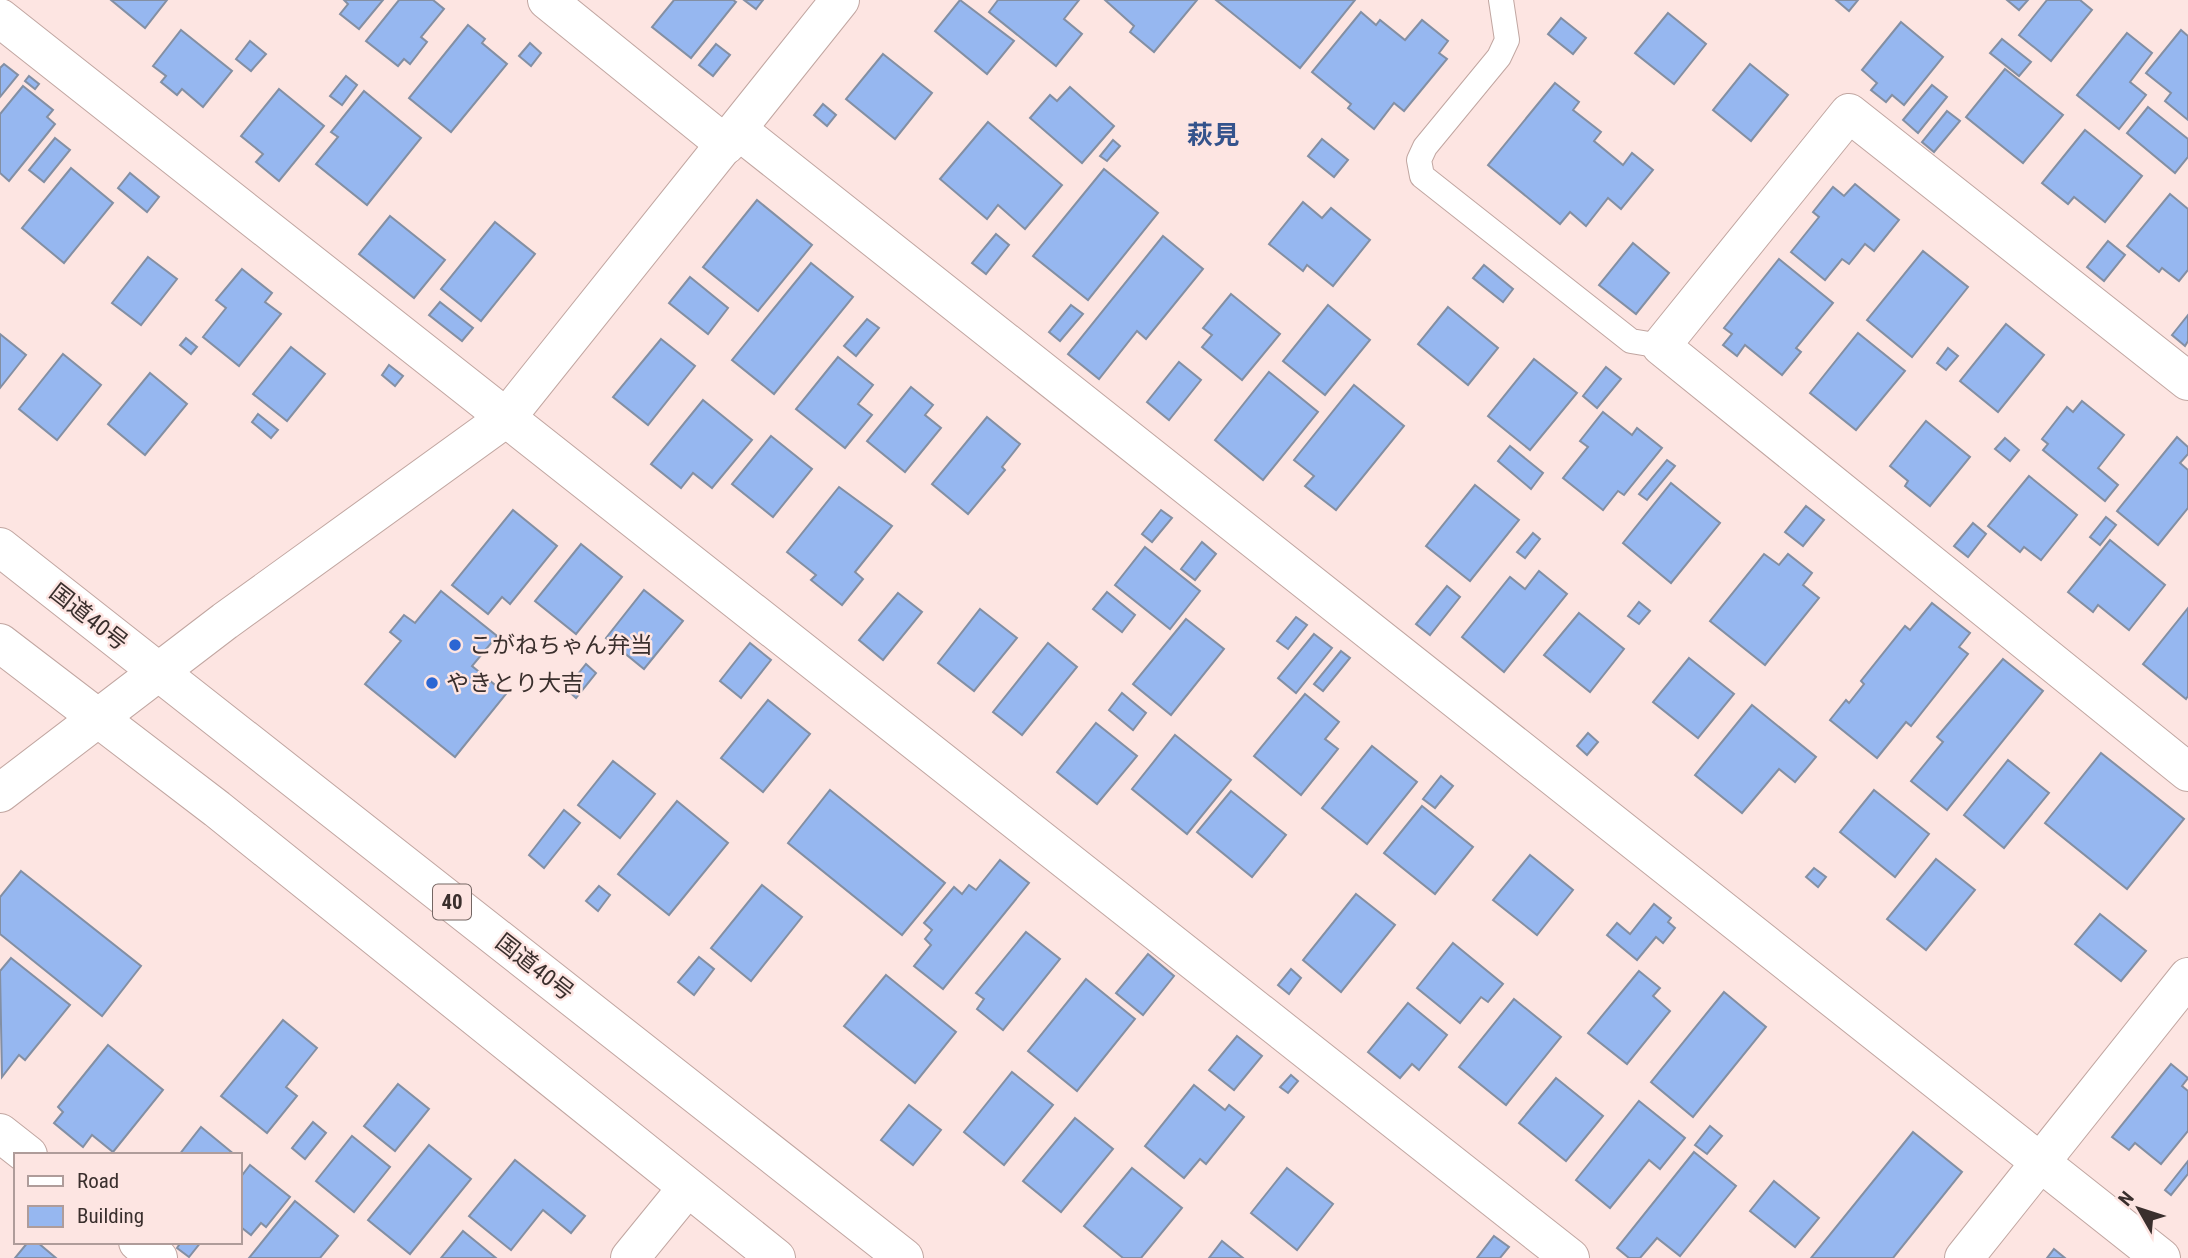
<svg xmlns="http://www.w3.org/2000/svg" width="2188" height="1258" viewBox="0 0 2188 1258" font-family="'Roboto Condensed','Noto Sans JP',sans-serif">
  <rect width="100%" height="100%" fill="#fde5e2"/>
  <g fill="#96b7f0" stroke="#838fa3" stroke-width="2">
    <path d="M111,0h56l-22,28z"/>
    <path d="M344,0h39l-24,29 -19,-15 8,-10z"/>
    <path d="M399,0h34l11,9 -23,28 6,5 -17,22 -6,-5 -6,7 -32,-25z"/>
    <path d="M674,0h59l3,2 -45,56 -39,-31z"/>
    <path d="M744,0h19l-7,9z"/>
    <path d="M960,0l54,41 -27,33 -52,-43z"/>
    <path d="M998,0h81l-15,19 18,15 -26,32 -67,-54z"/>
    <path d="M1105,0h92l-43,52 -24,-20 4,-6z"/>
    <path d="M1216,0h139l-55,68z"/>
    <path d="M1836,0h22l-9,11z"/>
    <path d="M2007,0h21l-9,10z"/>
    <path d="M2047,0h33l12,10 -41,51 -32,-26z"/>
    <path d="M1361,12l15,13 4,-5 25,20 17,-20 26,21 -9,12 8,6 -43,52 -10,-8 -20,26 -26,-21 3,-4 -39,-32z"/>
    <path d="M1668,13l38,31 -32,40 -39,-31z"/>
    <path d="M1561,18l25,20 -13,16 -25,-20z"/>
    <path d="M1901,22l42,35 -39,48 -12,-10 -6,7 -15,-12 6,-7 -15,-13z"/>
    <path d="M468,25l17,14 -3,4 25,21 -56,68 -42,-34z"/>
    <path d="M181,30l51,41 -29,36 -21,-18 -5,6 -16,-13 5,-6 -13,-10z"/>
    <path d="M2181,30l7,6v84l-23,-19 6,-8 -25,-20z"/>
    <path d="M2127,33l25,20 -22,29 16,13 -27,34 -42,-34z"/>
    <path d="M2002,39l29,23 -12,14 -29,-23z"/>
    <path d="M250,41l16,13 -15,17 -15,-12z"/>
    <path d="M530,43l11,10 -10,13 -12,-10z"/>
    <path d="M716,44l14,11 -17,21 -14,-11z"/>
    <path d="M883,54l49,39 -37,46 -49,-40z"/>
    <path d="M4,64l14,11 -18,22v-29z"/>
    <path d="M1750,64l38,31 -37,46 -38,-31z"/>
    <path d="M2005,69l58,46 -40,48 -57,-46z"/>
    <path d="M29,76l10,8 -4,5 -10,-8z"/>
    <path d="M346,76l11,9 -15,20 -12,-9z"/>
    <path d="M1555,83l24,19 -6,8 28,22 -7,9 29,24 9,-12 21,17 -32,39 -13,-11 -22,28 -16,-14 -10,12 -72,-59z"/>
    <path d="M1932,85l15,12 -29,36 -15,-13z"/>
    <path d="M23,86l30,24 -6,7 8,7 -46,57 -9,-8v-59z"/>
    <path d="M1070,87l44,39 -32,37 -52,-45 20,-23 7,6z"/>
    <path d="M279,89l45,37 -45,55 -23,-19 7,-8 -22,-18z"/>
    <path d="M364,91l57,47 -54,67 -51,-41 22,-27 -7,-5z"/>
    <path d="M823,104l13,11 -9,11 -13,-11z"/>
    <path d="M2148,107l40,32v18l-13,16 -48,-40z"/>
    <path d="M1947,111l13,10 -26,31 -12,-10z"/>
    <path d="M988,122l74,63 -37,44 -27,-24 -11,14 -47,-40z"/>
    <path d="M2085,130l57,46 -37,46 -31,-25 -6,7 -26,-21z"/>
    <path d="M55,138l15,12 -26,32 -15,-12z"/>
    <path d="M1322,139l26,21 -14,17 -26,-21z"/>
    <path d="M1113,140l7,6 -13,15 -7,-5z"/>
    <path d="M71,168l42,35 -49,60 -42,-35z"/>
    <path d="M1104,169l54,44 -70,87 -55,-44z"/>
    <path d="M130,173l29,24 -12,15 -29,-24z"/>
    <path d="M1855,184l44,36 -25,31 -9,-7 -16,20 -7,-5 -17,21 -34,-28 28,-35 -6,-5 20,-25 11,9z"/>
    <path d="M2170,194l18,15v61l-9,11 -17,-13 -3,4 -32,-26z"/>
    <path d="M757,200l55,45 -54,66 -55,-44z"/>
    <path d="M1303,202l19,16 9,-10 39,32 -37,46 -26,-21 -4,6 -34,-27z"/>
    <path d="M390,216l55,44 -31,38 -55,-44z"/>
    <path d="M495,222l40,32 -54,67 -40,-32z"/>
    <path d="M996,234l13,11 -23,29 -14,-11z"/>
    <path d="M1163,236l40,33 -57,70 -9,-8 -38,48 -31,-25z"/>
    <path d="M2108,241l17,14 -21,26 -17,-14z"/>
    <path d="M1633,243l36,30 -33,41 -37,-29z"/>
    <path d="M1923,251l45,36 -56,70 -45,-37z"/>
    <path d="M148,257l29,22 -36,46 -29,-22z"/>
    <path d="M1779,259l54,44 -37,45 5,4 -19,23 -37,-30 -8,11 -14,-11 9,-11 -8,-6z"/>
    <path d="M811,263l42,34 -79,97 -42,-34z"/>
    <path d="M1484,265l29,24 -10,13 -30,-24z"/>
    <path d="M242,269l30,24 -7,9 16,12 -42,52 -36,-29 23,-29 -10,-8z"/>
    <path d="M690,277l38,31 -20,26 -39,-31z"/>
    <path d="M1231,294l49,40 -38,46 -40,-33 10,-12 -9,-7z"/>
    <path d="M440,302l33,26 -11,13 -33,-26z"/>
    <path d="M1071,305l12,9 -23,27 -11,-9z"/>
    <path d="M1328,305l42,35 -45,55 -42,-34z"/>
    <path d="M1448,307l50,41 -30,37 -50,-41z"/>
    <path d="M2188,315v26l-3,5 -13,-11z"/>
    <path d="M867,319l12,9 -23,28 -12,-10z"/>
    <path d="M2006,324l38,31 -46,57 -38,-31z"/>
    <path d="M1858,333l47,38 -49,59 -46,-37z"/>
    <path d="M0,334l26,21 -26,33z"/>
    <path d="M186,338l11,9 -6,7 -11,-9z"/>
    <path d="M661,339l34,27 -47,59 -35,-28z"/>
    <path d="M291,347l34,27 -38,47 -34,-27z"/>
    <path d="M1948,348l10,8 -12,14 -9,-7z"/>
    <path d="M63,354l38,31 -44,55 -38,-31z"/>
    <path d="M838,357l35,28 -15,19 14,11 -27,33 -49,-39z"/>
    <path d="M1534,359l43,34 -47,57 -42,-34z"/>
    <path d="M1179,362l22,18 -32,40 -22,-18z"/>
    <path d="M389,365l14,11 -8,10 -13,-11z"/>
    <path d="M1606,367l15,12 -24,29 -14,-12z"/>
    <path d="M1269,372l49,40 -55,68 -48,-40z"/>
    <path d="M150,373l37,31 -42,51 -37,-31z"/>
    <path d="M1354,385l50,41 -68,84 -31,-24 9,-10 -20,-16z"/>
    <path d="M911,387l22,18 -8,10 16,13 -36,44 -38,-31z"/>
    <path d="M703,400l49,40 -40,48 -19,-15 -12,15 -30,-24z"/>
    <path d="M2082,401l42,34 -26,33 20,17 -13,16 -62,-51 5,-6 -6,-5 25,-32 6,5z"/>
    <path d="M1603,412l29,23 5,-7 25,20 -38,47 -6,-4 -15,19 -40,-32 25,-31 -8,-6z"/>
    <path d="M258,414l20,16 -7,8 -19,-16z"/>
    <path d="M987,417l33,27 -18,23 3,3 -37,44 -36,-30z"/>
    <path d="M1926,421l44,36 -40,49 -25,-20 3,-5 -18,-15z"/>
    <path d="M771,436l41,33 -39,48 -41,-33z"/>
    <path d="M2177,437l11,10v7l-8,9 8,7v38l-30,37 -41,-34z"/>
    <path d="M2005,438l14,12 -9,11 -15,-12z"/>
    <path d="M1510,446l33,27 -12,16 -33,-28z"/>
    <path d="M1667,460l8,6 -28,34 -8,-6z"/>
    <path d="M2029,476l48,39 -36,45 -17,-13 -4,5 -32,-26z"/>
    <path d="M1671,483l49,40 -49,60 -48,-40z"/>
    <path d="M1475,485l44,35 -49,61 -44,-35z"/>
    <path d="M839,487l53,39 -37,46 8,7 -21,26 -31,-25 5,-5 -29,-23z"/>
    <path d="M1806,506l18,14 -21,26 -18,-14z"/>
    <path d="M513,510l44,36 -47,58 -8,-7 -14,17 -36,-29z"/>
    <path d="M1161,510l11,8 -20,24 -10,-8z"/>
    <path d="M2106,517l10,8 -16,20 -10,-8z"/>
    <path d="M1973,523l13,11 -18,23 -14,-11z"/>
    <path d="M1533,533l7,6 -15,19 -8,-6z"/>
    <path d="M2110,540l55,45 -36,45 -31,-25 -5,7 -25,-20z"/>
    <path d="M1202,542l14,12 -21,26 -14,-11z"/>
    <path d="M581,544l41,33 -46,57 -41,-33z"/>
    <path d="M1145,547l55,44 -30,38 -55,-44z"/>
    <path d="M1764,554l15,11 9,-11 24,19 -9,12 16,13 -54,67 -55,-44z"/>
    <path d="M1539,571l28,23 -63,78 -42,-35 48,-60 15,12z"/>
    <path d="M1447,586l13,11 -30,38 -14,-11z"/>
    <path d="M644,590l39,31 -39,48 -38,-31z"/>
    <path d="M441,591l56,45 -25,30 34,28 -51,63 -90,-73 36,-43 -11,-9 14,-17 11,8z"/>
    <path d="M1107,592l28,23 -13,17 -29,-23z"/>
    <path d="M898,593l24,19 -39,48 -24,-20z"/>
    <path d="M1639,602l11,9 -11,13 -11,-8z"/>
    <path d="M1932,603l38,30 -11,14 9,7 -57,72 -5,-4 -29,36 -47,-38 16,-20 3,3 15,-19 -3,-3 44,-55 5,4z"/>
    <path d="M2188,608v88l-2,3 -43,-35z"/>
    <path d="M980,609l37,29 -43,53 -36,-28z"/>
    <path d="M1579,613l45,36 -34,43 -46,-37z"/>
    <path d="M1296,617l11,8 -19,24 -11,-8z"/>
    <path d="M1186,619l38,30 -53,66 -38,-31z"/>
    <path d="M1314,634l18,14 -36,45 -18,-15z"/>
    <path d="M750,643l21,17 -30,38 -21,-17z"/>
    <path d="M1048,643l29,24 -55,68 -29,-23z"/>
    <path d="M1341,651l9,7 -27,33 -9,-7z"/>
    <path d="M1689,658l45,36 -36,44 -45,-36z"/>
    <path d="M2003,659l40,32 -96,119 -36,-29 32,-39 -6,-5z"/>
    <path d="M586,664l10,9 -20,25 -10,-9z"/>
    <path d="M1122,693l24,20 -13,17 -24,-20z"/>
    <path d="M1305,694l34,28 -14,17 13,10 -37,46 -47,-39z"/>
    <path d="M768,700l42,34 -47,58 -42,-34z"/>
    <path d="M1752,705l64,52 -21,25 -16,-13 -37,44 -47,-38z"/>
    <path d="M1096,723l41,33 -40,48 -40,-32z"/>
    <path d="M1588,733l10,9 -11,13 -10,-9z"/>
    <path d="M1175,735l56,45 -44,54 -55,-45z"/>
    <path d="M1372,746l45,36 -50,62 -45,-36z"/>
    <path d="M2101,753l83,66 -57,70 -82,-66z"/>
    <path d="M2008,760l41,33 -45,55 -40,-33z"/>
    <path d="M613,761l42,33 -35,44 -42,-33z"/>
    <path d="M1441,776l12,10 -18,22 -12,-9z"/>
    <path d="M830,790l115,93 -43,52 -114,-92z"/>
    <path d="M1874,790l55,44 -34,43 -55,-45z"/>
    <path d="M1231,791l55,44 -34,42 -55,-45z"/>
    <path d="M677,801l51,42 -59,72 -51,-41z"/>
    <path d="M1422,806l51,41 -38,47 -51,-41z"/>
    <path d="M564,810l16,13 -36,45 -15,-13z"/>
    <path d="M1530,855l43,35 -36,45 -44,-35z"/>
    <path d="M1936,859l39,31 -49,60 -39,-31z"/>
    <path d="M1000,860l29,23 -86,106 -29,-23 17,-21 -6,-6 7,-9 -8,-7 30,-36 8,7 7,-9 7,5z"/>
    <path d="M1814,868l12,9 -8,10 -12,-10z"/>
    <path d="M21,871l120,95 -39,50 -102,-82v-37z"/>
    <path d="M762,885l40,32 -51,64 -40,-33z"/>
    <path d="M599,886l11,9 -12,16 -12,-10z"/>
    <path d="M1356,894l39,31 -54,67 -38,-32z"/>
    <path d="M1654,904l17,14 -3,4 7,6 -12,15 -7,-6 -19,23 -30,-25 10,-12 13,11z"/>
    <path d="M2100,914l46,37 -25,30 -46,-37z"/>
    <path d="M1026,932l34,27 -57,71 -26,-21 7,-10 -8,-6z"/>
    <path d="M1453,943l50,41 -15,18 -7,-5 -21,26 -43,-35z"/>
    <path d="M1148,954l26,22 -31,39 -27,-22z"/>
    <path d="M699,957l15,12 -20,26 -16,-13z"/>
    <path d="M11,958l59,47 -45,55 -6,-5 -17,22 -2,-106z"/>
    <path d="M1291,969l10,9 -12,16 -11,-9z"/>
    <path d="M1639,971l21,17 -7,8 17,15 -43,53 -39,-31z"/>
    <path d="M886,975l70,57 -41,51 -71,-57z"/>
    <path d="M1086,979l49,40 -58,72 -49,-40z"/>
    <path d="M1724,992l42,35 -73,90 -42,-35z"/>
    <path d="M1514,999l47,38 -55,68 -47,-38z"/>
    <path d="M1408,1003l39,32 -28,35 -7,-6 -12,14 -32,-26z"/>
    <path d="M283,1020l34,28 -31,39 11,9 -30,37 -46,-37z"/>
    <path d="M1237,1036l25,20 -28,34 -25,-20z"/>
    <path d="M108,1045l55,45 -50,62 -21,-17 -9,12 -29,-24 9,-11 -5,-5z"/>
    <path d="M2171,1064l17,14 -6,8 6,5v40l-27,33 -26,-21 -6,7 -17,-13z"/>
    <path d="M1012,1072l41,33 -49,60 -40,-33z"/>
    <path d="M1291,1075l7,6 -10,12 -8,-6z"/>
    <path d="M1556,1078l47,38 -37,45 -47,-38z"/>
    <path d="M398,1084l31,25 -34,42 -31,-25z"/>
    <path d="M1194,1085l31,25 4,-5 15,12 -38,47 -6,-5 -16,19 -39,-32z"/>
    <path d="M1639,1101l46,37 -25,31 -11,-9 -39,48 -34,-28z"/>
    <path d="M909,1105l32,25 -28,35 -32,-25z"/>
    <path d="M1075,1118l38,31 -52,63 -38,-31z"/>
    <path d="M313,1122l13,11 -21,26 -13,-11z"/>
    <path d="M1710,1126l12,10 -15,18 -12,-9z"/>
    <path d="M201,1127l34,28h-56z"/>
    <path d="M1913,1132l49,40 -69,86h-82z"/>
    <path d="M352,1136l38,31 -36,45 -38,-31z"/>
    <path d="M429,1145l42,34 -61,75 -42,-34z"/>
    <path d="M1694,1152l42,34 -56,70 -23,-18 -17,20h-11l-12,-10z"/>
    <path d="M515,1160l70,56 -14,17 -28,-23 -32,40 -42,-34z"/>
    <path d="M2188,1161v13l-17,21 -6,-5z"/>
    <path d="M250,1165l40,32 -24,30 -5,-4 -10,12 -9,-7 -2,3v-53z"/>
    <path d="M1132,1168l50,40 -41,50h-18l-39,-32z"/>
    <path d="M1287,1168l46,36 -36,46 -46,-37z"/>
    <path d="M1774,1181l45,37 -24,29 -45,-36z"/>
    <path d="M295,1201l43,35 -18,22h-71z"/>
    <path d="M463,1231l33,27h-55z"/>
    <path d="M1494,1236l15,11 -9,11h-23z"/>
    <path d="M1222,1241l21,17h-34z"/>
    <path d="M28,1242h9l19,16h-41z"/>
    <path d="M181,1242h20l-12,15 -12,-9z"/>
    <path d="M2054,1249l11,9h-18z"/>
  </g>
  <g fill="none" stroke-linecap="round" stroke-linejoin="round">
    <g stroke="#c1a6a1" stroke-width="26">
      <path id="lane" d="M1501,0l6,40 -8,17 -74,90 -6,13 3,16 209,165 30,5"/>
    </g>
    <g stroke="#c1a6a1" stroke-width="40">
      <g id="street">
        <path d="M547,0l179,145"/>
        <path d="M0,18l1570,1240"/>
        <path d="M738,130l1423,1128"/>
        <path d="M2188,381l-339,-268 -188,233 527,426"/>
        <path d="M0,1133l28,22"/>
        <path d="M138,1242l20,16"/>
        <path d="M630,1258l57,-70"/>
        <path d="M1964,1258l224,-281"/>
      </g>
    </g>
    <g stroke="#c1a6a1" stroke-width="40">
      <path id="secondary" d="M0,793l225,-172 281,-203 334,-418"/>
    </g>
    <g stroke="#c1a6a1" stroke-width="40">
      <g id="highway">
        <path d="M0,547l904,711"/>
        <path d="M0,643l217,166 559,449"/>
      </g>
    </g>
    <use href="#lane" stroke="#fff" stroke-width="24"/>
    <use href="#street" stroke="#fff" stroke-width="38"/>
    <use href="#secondary" stroke="#fff" stroke-width="38"/>
    <use href="#highway" stroke="#fff" stroke-width="38"/>
  </g>
  <g fill="#2b66d3" stroke="#fde5e2" stroke-width="2.5">
    <circle cx="455" cy="645" r="7"/>
    <circle cx="432" cy="683" r="7"/>
  </g>
  <g text-anchor="middle" stroke-width="5" stroke-linejoin="round" paint-order="stroke">
    <rect fill="#fde5e2" stroke="#746663" stroke-width="2" x="433" y="884.5" width="38" height="35" rx="5"/>
    <g font-size="21" font-weight="bold" fill="#3a2f2d">
      <text x="452" y="909">40</text>
    </g>
    <g font-size="23" fill="#3a2f2d" stroke="#fde5e2">
      <text transform="translate(89 617) rotate(38)" y="8">国道40号</text>
      <text transform="translate(535 967) rotate(38)" y="8">国道40号</text>
    </g>
    <g font-size="23" fill="#3a2f2d" stroke="#fde5e2" text-anchor="start">
      <text x="469" y="653">こがねちゃん弁当</text>
      <text x="446" y="691">やきとり大吉</text>
    </g>
    <g font-size="26" font-weight="bold" fill="#34538c" stroke="#fde5e2">
      <text x="1213" y="144">萩見</text>
    </g>
  </g>
  <rect x="14" y="1153" width="228" height="91" fill="#fde5e2" stroke="#af9c9a" stroke-width="2"/>
  <rect x="28" y="1176" width="35" height="10" fill="#ffffff" stroke="#af9c9a" stroke-width="2"/>
  <text x="77" y="1188" font-size="21" fill="#3a2f2d">Road</text>
  <rect x="28" y="1206" width="35" height="21" fill="#96b7f0" stroke="#af9c9a" stroke-width="2"/>
  <text x="77" y="1223" font-size="21" fill="#3a2f2d">Building</text>
  <g transform="translate(2139 1209) rotate(309)" stroke="#fde5e2" stroke-width="5" paint-order="stroke">
  <path d="M0-5L12 26L0 18L-12 26Z" fill="#3a2f2d"/>
  <text y="-10" font-size="19" font-weight="bold" text-anchor="middle" fill="#3a2f2d">N</text>
  </g>
</svg>
